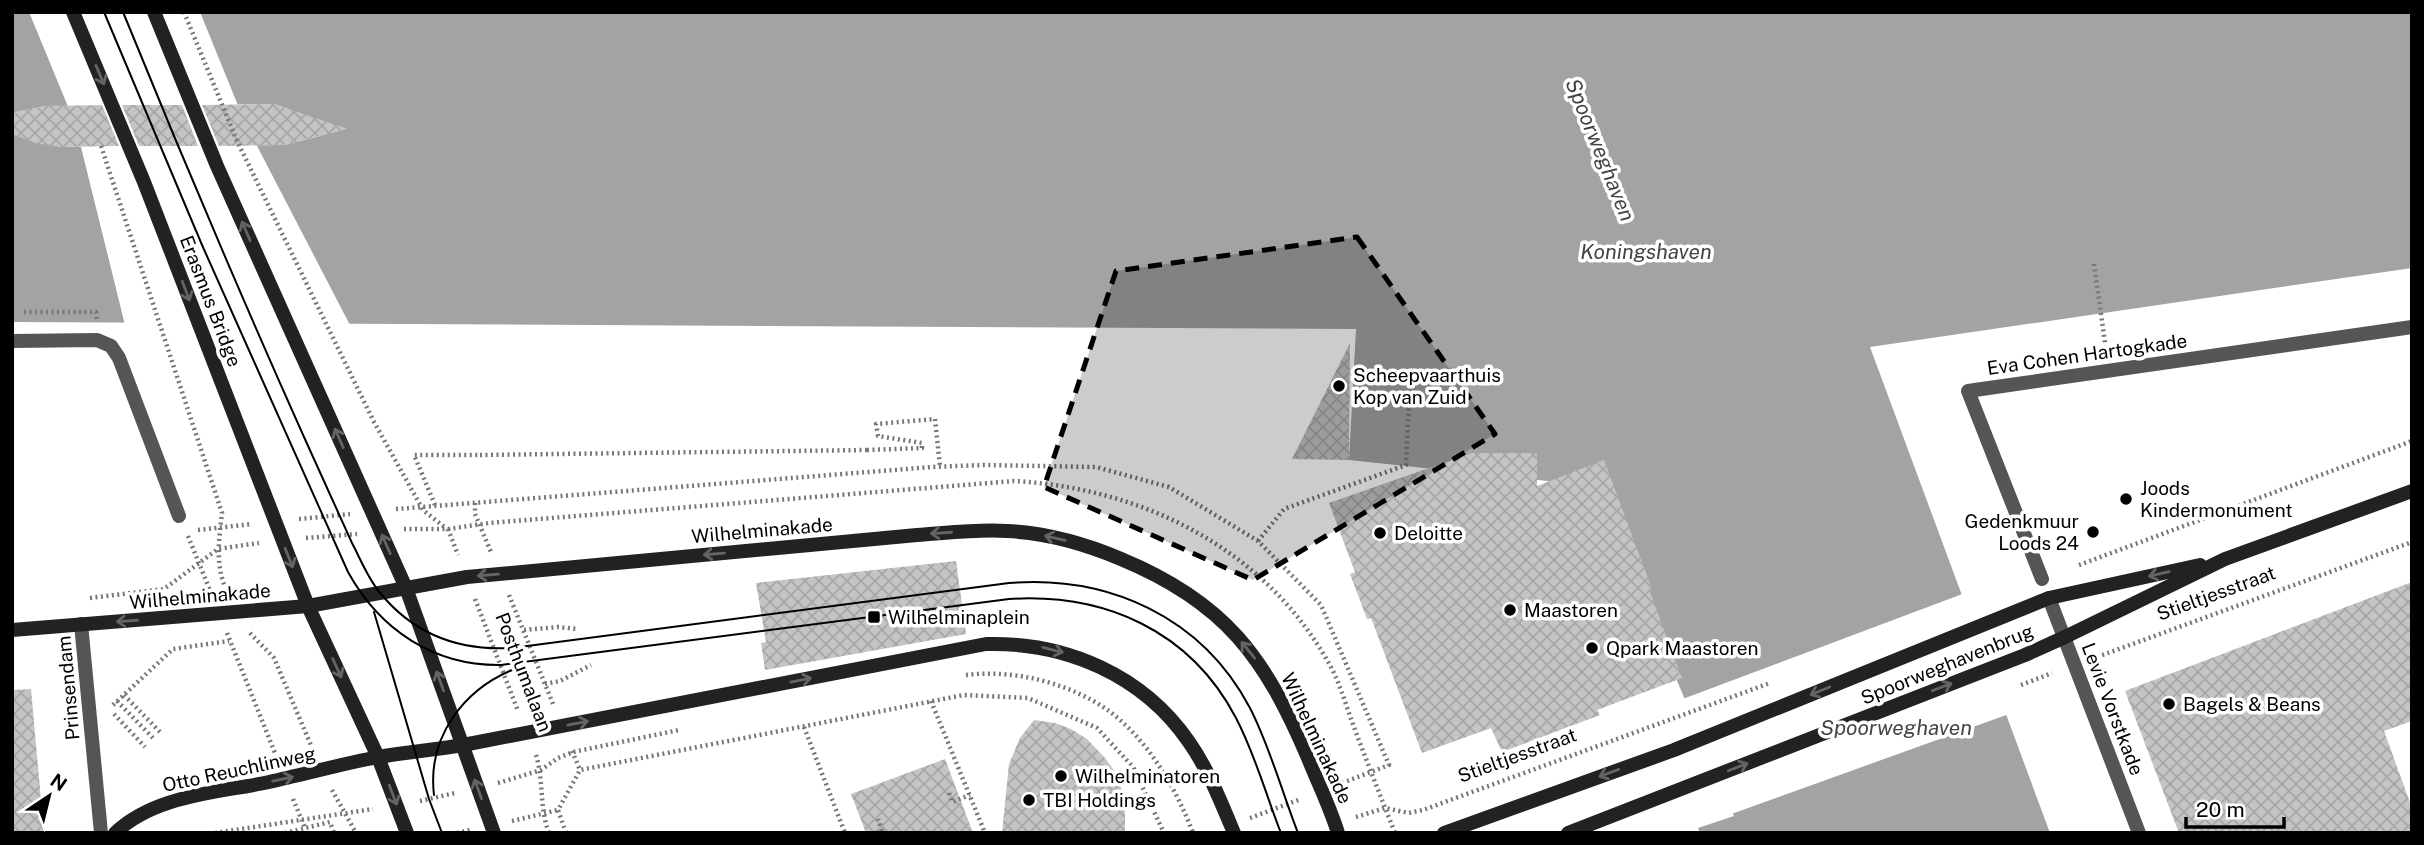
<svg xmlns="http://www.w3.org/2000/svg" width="2424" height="845" viewBox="0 0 2424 845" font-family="'Public Sans',sans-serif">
  <defs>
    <pattern id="building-cross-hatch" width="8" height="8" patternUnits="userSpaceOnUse" patternTransform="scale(1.75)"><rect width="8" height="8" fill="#c4c4c4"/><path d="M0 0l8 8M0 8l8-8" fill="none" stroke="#a7a7a7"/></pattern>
  </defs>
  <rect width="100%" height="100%" fill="#fff"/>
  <path fill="#a3a3a3" d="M12,12h2400v256l-542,79 180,486h-350l-2,-5 36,-12 -139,-330 -246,-26 7,-131 -1344,-7v-188l49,13 223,-2 36,-9 8,-13 -54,-19 -229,2 -33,7z"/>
  <g fill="#fff">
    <path d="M29,12h171l39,96 -170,1z"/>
    <path d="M255,142l96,185 -226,-2 -45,-182z"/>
    <path d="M1965,593l44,121 -308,111 29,-11 -50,-114z"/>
  </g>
  <g fill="url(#building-cross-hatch)">
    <path d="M274,104l74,25 -64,16 -65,1 -17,-41z"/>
    <path d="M102,105l17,41 -58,1 -26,-4 -23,-9v-21l32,-7z"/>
    <path d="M122,105h60l16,41h-59z"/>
    <path d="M1350,343l-1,117 -57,-1z"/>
    <path d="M1472,453h65v33l67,-26 48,129 -2,3 32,86 -85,32 3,5 -98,37 -11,-24 -69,25 -51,-135 -4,1 -17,-45 5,-2 -26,-69z"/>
    <path d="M956,561l10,73 -201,36 -4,-27 5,-1 -10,-59z"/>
    <path d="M2412,582v139l-28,10 28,77v25h-233l-54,-142z"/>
    <path d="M31,689l13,144h-32v-143z"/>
    <path d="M1034,720l21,3 16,6 16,10 18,19 10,14 8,21 2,16v24h-123l7,-69 11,-26z"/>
    <path d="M945,759l28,74h-107l-15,-39z"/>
  </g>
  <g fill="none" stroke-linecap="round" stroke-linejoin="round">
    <g stroke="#777" stroke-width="4.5" stroke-dasharray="2 3.5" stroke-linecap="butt">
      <path d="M184,12l53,129 137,281 49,88 24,19"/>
      <path d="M101,146l121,367c-3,25 -7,52 4,76"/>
      <path d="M2094,264l12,86"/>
      <path d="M24,312h72l1,7"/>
      <path d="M1394,399l28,2"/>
      <path d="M867,450l55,-2v-5l-44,-7 -2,-12 59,-5 5,48"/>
      <path d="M475,503v11l16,38"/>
      <path d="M435,505l-21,-50h66"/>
      <path d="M396,509l536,-42 51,-2 113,2 73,20 89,54 63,64 68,160 -47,18"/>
      <path d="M299,519l51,-5"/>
      <path d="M404,529h44l41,-6 525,-42c127,7 248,66 313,179 11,18 17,39 24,59 14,38 29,76 44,114"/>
      <path d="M448,529l10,26"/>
      <path d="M198,530l54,-6"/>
      <path d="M188,536l23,57"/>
      <path d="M306,538l51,-4"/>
      <path d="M1258,541l26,-32 122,-44 3,-65"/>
      <path d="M2079,565l333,-124"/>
      <path d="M509,595l44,109"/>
      <path d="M90,598l74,-9 54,-40 41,-6"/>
      <path d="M475,599l43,112"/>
      <path d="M524,630l34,-3 19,2"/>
      <path d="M227,633l50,125"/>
      <path d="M250,633l24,25 39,92"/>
      <path d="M2097,657l315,-115"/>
      <path d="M966,675c48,-6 104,8 143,36 39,29 67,77 84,122"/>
      <path d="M545,684l15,-3 31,-16"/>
      <path d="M2021,685l31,-12"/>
      <path d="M124,695l38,39"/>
      <path d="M117,701l38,39"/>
      <path d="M931,701l54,132"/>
      <path d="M113,705l60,-56 56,-8"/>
      <path d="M114,714l31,33"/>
      <path d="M804,727l41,106"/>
      <path d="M572,751l8,19"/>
      <path d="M536,755c8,26 3,52 13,78"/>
      <path d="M498,783l43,-13 17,-12 15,-6 106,-22"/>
      <path d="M332,790l24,43"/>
      <path d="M949,793l3,9 18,-7"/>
      <path d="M293,799l12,29"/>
      <path d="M420,801l35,-8"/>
      <path d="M1356,817l29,-9 24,5 14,-3 347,-127"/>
      <path d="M1250,818l51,-19"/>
      <path d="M512,821l46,-11"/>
      <path d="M215,833l158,-24"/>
      <path d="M285,833l45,-11 4,11"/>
      <path d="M457,833l13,-3"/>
      <path d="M566,833l-8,-23 22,-40 384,-75 64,3 69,30 36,39 31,66"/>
      <path d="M877,833l5,-2 -4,-12"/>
    </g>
    <path stroke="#555" stroke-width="14" d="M81,624l20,209"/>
    <g stroke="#555" stroke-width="14">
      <path d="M12,341l85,-1 14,6 8,12 60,158"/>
      <path d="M2042,579l-74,-188 444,-64"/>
      <path d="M2049,598l90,235"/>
    </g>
    <g stroke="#222" stroke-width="14">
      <path d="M73,12l71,170 164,424 70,151 29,76"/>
      <path d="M154,12l63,154 189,422 88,245"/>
      <path d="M12,630l296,-24 159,-29 450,-42c30,-2 60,-6 90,-4 39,2 79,13 114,28 104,43 144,98 187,199 10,25 22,49 30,75"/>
      <path d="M115,833c40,-38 102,-40 154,-51 36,-8 73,-18 109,-25 28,-5 57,-7 85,-12l523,-101c80,-2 157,31 203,98 19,27 32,60 45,91"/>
      <path d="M1444,833l230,-83 375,-152 151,-33"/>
      <path d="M1568,833l457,-178 40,-18 160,-78 187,-68"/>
    </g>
    <g stroke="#000" stroke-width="2">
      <path d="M104,12l98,233 146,327c32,58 86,94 153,93l508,-66c95,-6 181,31 227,119 19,36 30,77 45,115"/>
      <path d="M123,12c58,143 118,284 181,425 16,35 32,71 48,106 9,17 16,36 29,51 34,41 79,57 131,54l497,-65c100,-8 193,34 241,125 20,39 32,84 48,125"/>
      <path d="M374,612l55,187 13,34"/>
      <path d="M434,795c-7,-58 30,-107 83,-127"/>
    </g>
    <path stroke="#777" stroke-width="4.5" stroke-dasharray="2 3.5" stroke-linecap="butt" d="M480,455l387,-5"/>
  </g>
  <defs><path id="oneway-shaft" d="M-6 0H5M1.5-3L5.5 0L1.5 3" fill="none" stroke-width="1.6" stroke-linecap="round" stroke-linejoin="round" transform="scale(1.75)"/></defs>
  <g stroke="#646464">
    <use href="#oneway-shaft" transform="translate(100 75) rotate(67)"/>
    <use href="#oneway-shaft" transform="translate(246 231) rotate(-114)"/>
    <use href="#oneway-shaft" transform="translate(186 291) rotate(69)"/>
    <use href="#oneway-shaft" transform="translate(339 438) rotate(-114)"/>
    <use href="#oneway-shaft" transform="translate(941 533) rotate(176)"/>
    <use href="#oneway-shaft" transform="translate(1055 538) rotate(-167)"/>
    <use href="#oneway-shaft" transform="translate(386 544) rotate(-114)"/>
    <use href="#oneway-shaft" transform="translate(714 554) rotate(175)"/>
    <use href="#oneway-shaft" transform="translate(289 558) rotate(68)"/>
    <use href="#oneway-shaft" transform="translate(2159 574) rotate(167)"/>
    <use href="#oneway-shaft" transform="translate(488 575) rotate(175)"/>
    <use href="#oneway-shaft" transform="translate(127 621) rotate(176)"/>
    <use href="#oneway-shaft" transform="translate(1053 650) rotate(14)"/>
    <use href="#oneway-shaft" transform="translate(1248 650) rotate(-129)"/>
    <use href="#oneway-shaft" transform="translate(337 668) rotate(65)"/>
    <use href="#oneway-shaft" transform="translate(801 680) rotate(-11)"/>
    <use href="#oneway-shaft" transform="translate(440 681) rotate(-110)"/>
    <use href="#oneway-shaft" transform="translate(1942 687) rotate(-21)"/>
    <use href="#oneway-shaft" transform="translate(1820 691) rotate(158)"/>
    <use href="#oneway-shaft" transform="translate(578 723) rotate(-11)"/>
    <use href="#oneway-shaft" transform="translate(1738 767) rotate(-21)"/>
    <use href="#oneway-shaft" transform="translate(1609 773) rotate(160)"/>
    <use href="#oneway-shaft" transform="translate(283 779) rotate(-12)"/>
    <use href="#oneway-shaft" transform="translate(478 789) rotate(-110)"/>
    <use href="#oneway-shaft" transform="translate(393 795) rotate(69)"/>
  </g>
  <path fill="#000" fill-opacity="0.2" stroke="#000" stroke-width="5" stroke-dasharray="14 9" stroke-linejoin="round" d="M1357,237l138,197 -242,146 -209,-93 72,-216z"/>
  <g fill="#000" stroke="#fff" stroke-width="2.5">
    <circle cx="1339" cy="386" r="7"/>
    <circle cx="2126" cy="499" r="7"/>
    <circle cx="2093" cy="532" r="7"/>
    <circle cx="1380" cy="533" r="7"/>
    <circle cx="1510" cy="610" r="7"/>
    <rect x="867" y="610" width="14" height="14" rx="3.5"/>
    <circle cx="1592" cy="648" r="7"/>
    <circle cx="2169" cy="704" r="7"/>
    <circle cx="1061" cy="776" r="7"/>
    <circle cx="1029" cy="800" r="7"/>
  </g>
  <g text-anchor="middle" stroke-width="7" stroke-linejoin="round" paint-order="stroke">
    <g font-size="19" fill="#000" stroke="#fff">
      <text transform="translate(211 301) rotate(69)" y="7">Erasmus Bridge</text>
      <text transform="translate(2087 354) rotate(-8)" y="7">Eva Cohen Hartogkade</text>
      <text transform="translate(762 530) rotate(-5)" y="7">Wilhelminakade</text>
      <text transform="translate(2216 593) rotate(-20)" y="7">Stieltjesstraat</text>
      <text transform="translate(200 596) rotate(-5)" y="7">Wilhelminakade</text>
      <text transform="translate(1947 664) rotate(-22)" y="7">Spoorweghavenbrug</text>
      <text transform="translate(524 672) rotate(69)" y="7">Posthumalaan</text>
      <text transform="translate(68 688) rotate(-95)" y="7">Prinsendam</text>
      <text transform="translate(2113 709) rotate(69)" y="7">Levie Vorstkade</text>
      <text transform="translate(1317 738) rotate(65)" y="7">Wilhelminakade</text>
      <text transform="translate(1517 755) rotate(-20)" y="7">Stieltjesstraat</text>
      <text transform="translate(239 769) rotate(-12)" y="7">Otto Reuchlinweg</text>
    </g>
    <g font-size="19" fill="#000" stroke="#fff" text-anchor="start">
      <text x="1353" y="382">Scheepvaarthuis<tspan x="1353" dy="22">Kop van Zuid</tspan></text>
      <text x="2140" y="495">Joods<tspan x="2140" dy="22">Kindermonument</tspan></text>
      <text x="2079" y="528" text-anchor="end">Gedenkmuur<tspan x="2079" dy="22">Loods 24</tspan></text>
      <text x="1394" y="540">Deloitte</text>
      <text x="1524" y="617">Maastoren</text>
      <text x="888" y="624">Wilhelminaplein</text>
      <text x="1606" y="655">Qpark Maastoren</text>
      <text x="2183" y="711">Bagels &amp; Beans</text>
      <text x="1075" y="783">Wilhelminatoren</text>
      <text x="1043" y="807">TBI Holdings</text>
    </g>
    <g font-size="21" font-style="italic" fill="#444" stroke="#fff">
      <text transform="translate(1600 150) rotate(68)" y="7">Spoorweghaven</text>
      <text x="1646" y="259">Koningshaven</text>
      <text x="1896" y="735">Spoorweghaven</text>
    </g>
  </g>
  <rect width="2424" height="845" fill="none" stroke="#000000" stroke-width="28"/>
  <g transform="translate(49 796) rotate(35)" stroke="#ffffff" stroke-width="5" paint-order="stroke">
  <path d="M0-5L12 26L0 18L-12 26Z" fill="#000000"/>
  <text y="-10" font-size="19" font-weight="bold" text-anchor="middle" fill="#000000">N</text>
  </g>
  <path d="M2186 817v10h98v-10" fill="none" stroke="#000000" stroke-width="3.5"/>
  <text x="2196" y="817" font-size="21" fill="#000000" stroke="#ffffff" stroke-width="5" paint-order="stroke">20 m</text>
</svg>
